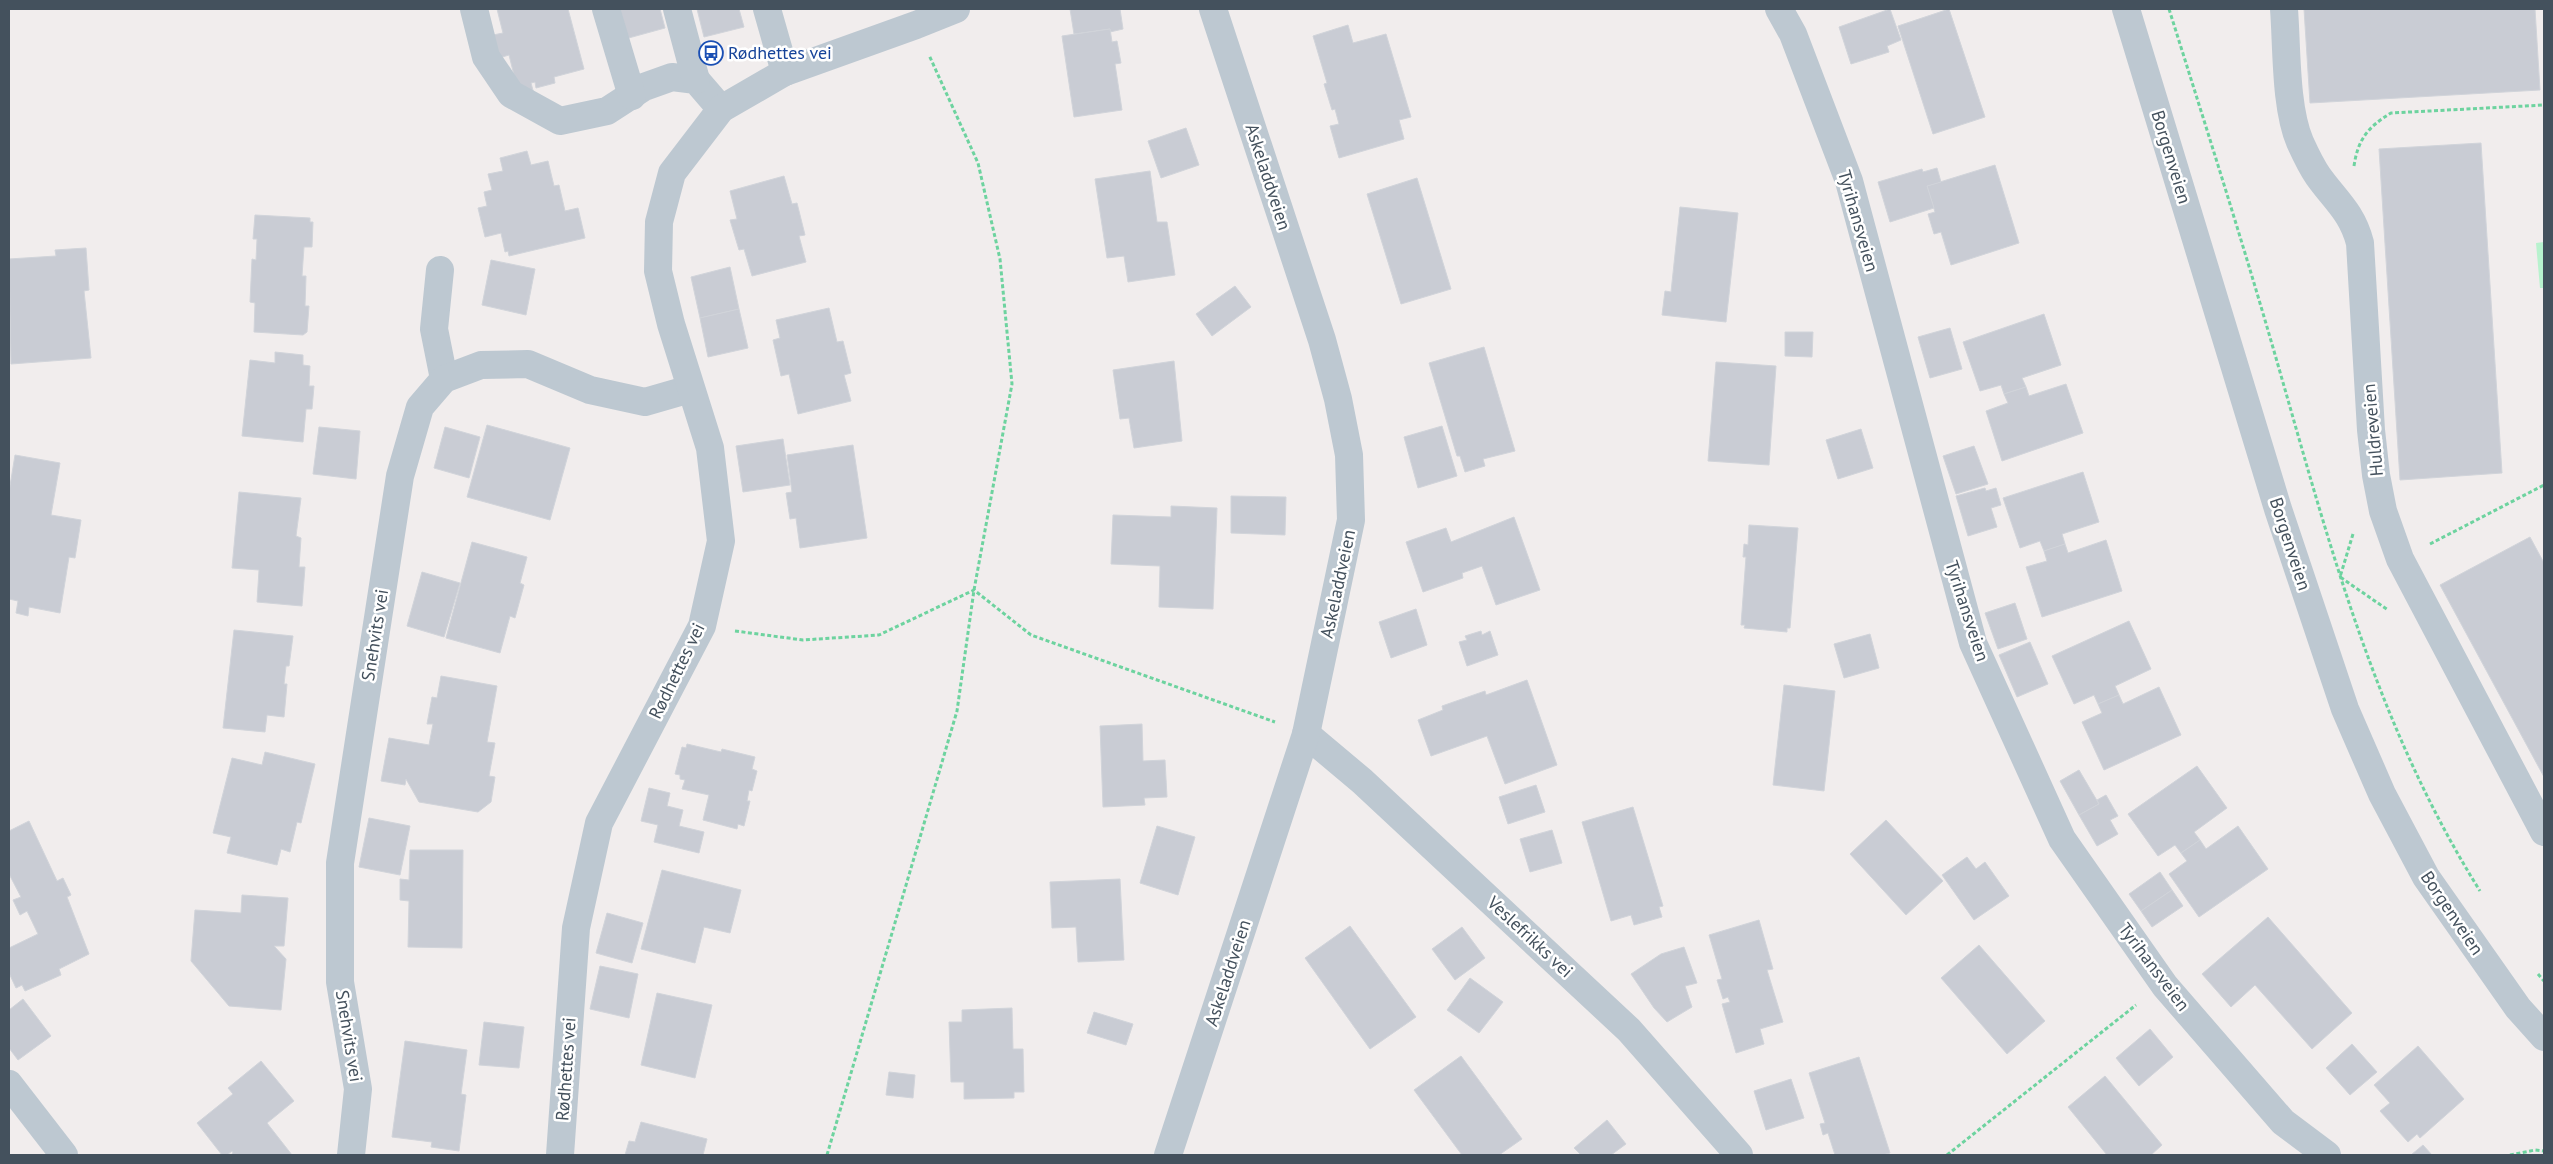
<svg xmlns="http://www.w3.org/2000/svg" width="2553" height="1164" viewBox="0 0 2553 1164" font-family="'PT Sans',sans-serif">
  <rect width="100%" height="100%" fill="#f1eded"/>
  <path fill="#b8f2ce" d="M2544,242v46h-4l-4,-45z"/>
  <g fill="#c9ccd4" stroke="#d1d4da">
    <path d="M497,9h71l16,60 -30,8 1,6 -19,5 -1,-6 -4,1 3,11 -17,-7 -8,-32 -10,3 -6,-23 10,-2z"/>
    <path d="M617,9h43l5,19 -40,11z"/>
    <path d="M697,9h42l5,18 -40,10z"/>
    <path d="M1070,9h50l3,20 -13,3v-3l-36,5z"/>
    <path d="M1890,9l11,31 -14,6 2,6 -38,12 -12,-37z"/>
    <path d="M1949,9l36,108 -52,17 -35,-108z"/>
    <path d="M2304,9h231l5,81 -230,13z"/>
    <path d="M1348,25l5,18 33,-9 25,83 -12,3 5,19 -65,19 -9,-32 9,-2 -4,-15 -3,1 -8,-26 3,-1 -14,-47z"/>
    <path d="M1110,29l2,13 5,-1 4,22 -6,1 7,46 -48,7 -12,-81z"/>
    <path d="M1186,128l13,37 -38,13 -13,-37z"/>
    <path d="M2481,143l21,330 -102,7 -21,-331z"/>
    <path d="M527,151l4,14 17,-4 6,25 5,-1 6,26 13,-3 7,30 -76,18 -1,-5 -3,1 -4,-19 -16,4 -7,-29 9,-2 -3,-14 8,-2 -4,-16 15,-3 -3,-13z"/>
    <path d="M1995,165l24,78 -68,22 -10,-33 -7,2 -6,-20 7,-2 -8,-26z"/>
    <path d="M1937,168l4,14 -14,4 7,22 -44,14 -12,-40 44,-13 1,3z"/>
    <path d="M1150,171l7,51h10l8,53 -47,7 -4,-26 -17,2 -12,-79z"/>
    <path d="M784,176l8,28 5,-1 8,32 -6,1 7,26 -54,14 -8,-27 -5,1 -9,-30 7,-1 -7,-28z"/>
    <path d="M1417,178l34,111 -50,15 -34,-110z"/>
    <path d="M1680,207l58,6 -12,109 -64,-7 3,-24 6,1z"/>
    <path d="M255,215l55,3v4h3l-1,25h-8l-2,29h4l-1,30h4l-2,26 -4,3 -49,-3 1,-29 -5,-1 2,-43 4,1 1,-21h-4z"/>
    <path d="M86,248l3,42 -5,1 7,67 -80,6 -2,-105 47,-3 -1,-6z"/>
    <path d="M491,260l44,9 -9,46 -44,-10z"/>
    <path d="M730,267l9,42 -39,9 -9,-41z"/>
    <path d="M1235,286l16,21 -39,29 -16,-22z"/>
    <path d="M829,308l8,34 6,-1 8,32 -7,2 7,26 -53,13 -9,-40 -8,2 -8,-36 7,-2 -4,-18z"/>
    <path d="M739,309l9,39 -40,9 -8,-39z"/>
    <path d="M2044,314l17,51 -39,13 4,9 -22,7 -3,-9 -21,6 -17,-49z"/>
    <path d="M1950,328l12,41 -32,9 -12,-41z"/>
    <path d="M1785,332h28l-1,25 -27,-1z"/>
    <path d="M1484,347l31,104 -32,8 2,7 -20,6 -5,-16h-3l-28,-93z"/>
    <path d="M275,352l28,3v10l7,1 -1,20h5l-2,23h-6l-3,33 -61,-6 8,-76 25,3z"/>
    <path d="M1174,361l8,80 -48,7 -5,-30 -9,1 -7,-49z"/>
    <path d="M1716,362l60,4 -7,99 -61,-4z"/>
    <path d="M2066,384l17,49 -81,28 -16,-50 22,-8 -4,-9 22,-7 3,9z"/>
    <path d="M487,425l83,23 -20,72 -83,-23z"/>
    <path d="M1442,426l15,50 -39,12 -14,-51z"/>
    <path d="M319,427l41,4 -4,48 -43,-5z"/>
    <path d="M445,427l35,10 -11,41 -35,-10z"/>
    <path d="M1861,429l12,39 -35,11 -12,-39z"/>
    <path d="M783,439l7,46 -47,7 -7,-46z"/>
    <path d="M853,445l14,93 -67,10 -4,-30 -6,1 -4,-26 6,-1 -5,-37z"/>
    <path d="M1974,446l14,38 -32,10 -13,-38z"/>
    <path d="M15,455l45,8 -9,52 30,5 -6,38 -6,-1 -9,56 -31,-6 -1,9 -12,-3 2,-12 -9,-2v-107z"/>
    <path d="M2083,472l16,50 -37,12 3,10 -21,7 -4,-10 -20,7 -17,-50z"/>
    <path d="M1985,488l1,3 10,-3 5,17 -10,3 6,19 -29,9 -12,-40z"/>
    <path d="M239,492l62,6 -5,38 5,2 -2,29h6l-3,39 -45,-4 2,-32 -27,-2z"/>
    <path d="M1231,496l55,1 -1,38 -54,-2z"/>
    <path d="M1171,506l46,2 -4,101 -54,-2 1,-41 -49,-2 2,-49 58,2z"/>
    <path d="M1514,517l26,73 -44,15 -14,-39 -20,7 1,5 -40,14 -17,-50 40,-14 5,14z"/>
    <path d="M1749,525l49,3 -8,100h-3v4l-43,-4 1,-3h-4l5,-68h-3l1,-13 4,1z"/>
    <path d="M2530,537l14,26v214l-104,-192z"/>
    <path d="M2106,540l16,51 -80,26 -16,-50 21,-6 -3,-10 21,-7 3,9z"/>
    <path d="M472,542l55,15 -7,26 4,2 -9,33 -5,-2 -10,37 -54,-15z"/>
    <path d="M422,572l38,11 -16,54 -37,-11z"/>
    <path d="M2015,603l12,36 -29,10 -13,-36z"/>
    <path d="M1416,609l11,36 -36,13 -12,-36z"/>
    <path d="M2129,621l22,48 -36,17 4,9 -21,9 -4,-9 -20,9 -22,-48z"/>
    <path d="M234,630l59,6 -4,30h-3l-2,18h3l-3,33 -17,-2 -2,17 -42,-4z"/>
    <path d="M1481,631l1,4 8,-4 8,24 -31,11 -8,-24 8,-2 -2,-4z"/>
    <path d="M1870,634l9,34 -35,10 -10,-34z"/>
    <path d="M2030,642l18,42 -31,13 -18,-42z"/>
    <path d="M441,676l56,10 -10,56 8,1 -6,33 6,1 -4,25 -13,10 -59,-10 -13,-23 -1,6 -24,-4 8,-43 40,7 4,-21h-6l5,-27 5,1z"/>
    <path d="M1527,680l30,85 -52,19 -18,-48 -56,20 -13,-36 25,-10 -1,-4 43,-15 1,4z"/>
    <path d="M1784,685l51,6 -11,100 -51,-6z"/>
    <path d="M2159,687l22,48 -77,35 -22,-48 20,-9 -4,-9 21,-9 4,9z"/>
    <path d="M1142,724l1,37 22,-1 2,37 -23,1 1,7 -42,2 -3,-81z"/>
    <path d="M687,744l34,8 1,-3 33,8 -3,12 5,2 -5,20 -3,-1 -2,11h3l-6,25 -6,-2 -1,5 -34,-9 6,-25 -27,-6 3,-9 -5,-1v-4l-5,-1 7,-27 4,1z"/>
    <path d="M265,752l50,12 -14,59 -4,-1 -7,30 -9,-3 -4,16 -50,-12 4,-16 -18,-4 19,-75 30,7z"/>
    <path d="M2197,766l30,42 -33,24 6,8 -19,13 -6,-8 -17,11 -30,-42z"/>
    <path d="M2079,770l20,34 -20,11 -19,-34z"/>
    <path d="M1536,785l9,27 -37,12 -9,-27z"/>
    <path d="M649,788l21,5 -3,13 16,4 -4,16 25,6 -5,21 -45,-11 4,-17 -17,-4z"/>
    <path d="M2106,795l12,21 -8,4 8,14 -21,12 -18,-31 20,-11 -2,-4z"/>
    <path d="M1633,807l30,99 -4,1 3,10 -28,8 -3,-10 -20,6 -29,-99z"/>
    <path d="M369,818l41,8 -10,49 -41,-8z"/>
    <path d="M1886,820l57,61 -37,34 -56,-61z"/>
    <path d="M29,821l28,60 6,-3 8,17 -4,2 22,57 -30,15 2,6 -36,16 -3,-6 -6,3 -7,-15v-25l29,-14 -11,-23 -7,4 -7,-15 8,-3 -12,-23v-43z"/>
    <path d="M1157,826l38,11 -17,58 -38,-12z"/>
    <path d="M2238,826l30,43 -69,48 -30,-43 18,-13 -6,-8 19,-13 6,9z"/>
    <path d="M1552,830l10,33 -32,9 -10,-33z"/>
    <path d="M410,850h53l-1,98 -54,-1 1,-46 -9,-1v-21l9,1z"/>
    <path d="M1967,857l9,12 9,-7 24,34 -35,24 -32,-45z"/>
    <path d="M662,870l79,20 -11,43 -26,-6 -9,36 -54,-14z"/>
    <path d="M2160,872l12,18 -31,21 -12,-17z"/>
    <path d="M1120,879l4,81 -46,2 -2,-35 -24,1 -2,-46z"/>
    <path d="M2172,890l11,16 -31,21 -11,-16z"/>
    <path d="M242,895l46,3 -4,48h-10l12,13 -5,51 -52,-4 -38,-45 4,-51 46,3z"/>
    <path d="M607,913l36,10 -11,40 -36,-10z"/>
    <path d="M2268,917l84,96 -40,36 -57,-64 -24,22 -29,-33z"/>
    <path d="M1759,920l14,49 -6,1 16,52 -23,7 4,15 -28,9 -14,-49 8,-2 -2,-5 -5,2 -6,-19 5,-1 -13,-44z"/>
    <path d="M1350,926l66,91 -46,32 -65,-91z"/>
    <path d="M1462,927l23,31 -30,22 -23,-31z"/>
    <path d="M1979,945l66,76 -38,33 -66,-76z"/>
    <path d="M1684,947l13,36 -12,3 7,21 -25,15 -13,-14 -23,-34 30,-20z"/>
    <path d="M600,966l38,8 -9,44 -39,-9z"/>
    <path d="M1470,978l33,24 -24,31 -32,-23z"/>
    <path d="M657,993l55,12 -17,73 -54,-13z"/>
    <path d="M23,999l28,37 -33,24 -9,-12v-38z"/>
    <path d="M1012,1008l1,41h10l1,43h-10v6l-50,1v-17h-13l-2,-60h13v-12z"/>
    <path d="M1094,1012l39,12 -7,21 -39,-12z"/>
    <path d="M484,1022l40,5 -5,41 -40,-3z"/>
    <path d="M2150,1029l23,28 -34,29 -23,-28z"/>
    <path d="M405,1041l62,9 -6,44 5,1 -7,56 -28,-4 1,-5 -40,-5z"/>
    <path d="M2352,1044l25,28 -27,23 -24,-27z"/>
    <path d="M2418,1046l46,53 -44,39 -3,-4 -9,8 -28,-31 10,-8 -16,-18z"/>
    <path d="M1461,1056l61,83 -23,16h-37l-48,-65z"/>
    <path d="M1859,1057l31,96 -8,2h-47l-7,-22 -5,2 -3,-11 5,-1 -16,-50z"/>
    <path d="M261,1061l33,40 -27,22 25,32h-61l2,-2 -1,-2 -5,4h-5l-25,-32 36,-29 -5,-6z"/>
    <path d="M889,1072l26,3 -2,23 -27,-3z"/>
    <path d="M2105,1076l57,69 -11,10h-44l-39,-48z"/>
    <path d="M1791,1079l13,39 -38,12 -12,-39z"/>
    <path d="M1607,1120l19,24 -15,11h-30l-7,-7z"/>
    <path d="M641,1122l66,17 -4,16h-78l4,-14 6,1z"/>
    <path d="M2423,1145l9,10h-21z"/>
  </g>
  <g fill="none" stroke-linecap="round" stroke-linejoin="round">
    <g stroke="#6dd39f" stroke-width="3" stroke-dasharray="4 2.5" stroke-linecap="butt">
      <path d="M2169,9c37,118 75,237 109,356 53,185 99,361 202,526"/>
      <path d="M2354,166c4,-27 14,-39 37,-53l153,-8"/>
      <path d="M2353,534l-13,43 48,33"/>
      <path d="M2430,544l114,-59"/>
      <path d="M735,631l68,9 76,-5 95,-45 57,45 244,87"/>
      <path d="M2538,974l6,7"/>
      <path d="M827,1155l130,-444 17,-121 38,-206 -12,-125 -22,-96 -49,-108"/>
      <path d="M1947,1155l189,-150"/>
      <path d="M2510,1155l25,-5 9,1"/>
    </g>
    <g stroke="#bdc8d1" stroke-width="28">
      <path d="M474,9l12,48 25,37 49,27 47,-10 37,-24 28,-10 24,3 25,29"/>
      <path d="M606,9l26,87"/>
      <path d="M677,9l19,71"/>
      <path d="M767,9l18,63"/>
      <path d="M1779,9l14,25 56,147 124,462 89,196 103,147 118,136 44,33"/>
      <path d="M2126,9l152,500 67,200 37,85 44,83 92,131 26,29"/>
      <path d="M2284,9c3,38 1,98 16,133 5,11 11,24 18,34 17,24 34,36 42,67l11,187 5,45 7,36 17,48 144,273"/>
      <path d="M440,270l-6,59 10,50"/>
      <path d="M1306,734l56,47 267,249 110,125"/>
      <path d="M9,1084l55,71"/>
      <path d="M351,1155l7,-66 -18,-107v-119l60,-387 20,-69 24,-28 37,-14 47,-1 62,26 55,12 45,-13"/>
      <path d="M560,1155l16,-227 23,-105 103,-197 19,-85 -11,-93 -39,-124 -13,-53 1,-49 13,-49 49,-64 64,-37 131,-47 40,-16"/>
      <path d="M1168,1155l138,-421 45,-214 -2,-65 -11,-56 -16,-59 -109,-331"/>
    </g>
  </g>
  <defs>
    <g id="bus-ring" transform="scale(1.25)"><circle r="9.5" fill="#fff" stroke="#1a4fb4" stroke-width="1.5"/><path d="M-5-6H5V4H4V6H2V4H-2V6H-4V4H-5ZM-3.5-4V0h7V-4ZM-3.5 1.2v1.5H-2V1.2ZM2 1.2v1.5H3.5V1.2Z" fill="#1a4fb4"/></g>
  </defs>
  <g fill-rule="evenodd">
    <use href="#bus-ring" x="711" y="53"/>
  </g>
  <g text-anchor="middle" stroke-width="5" stroke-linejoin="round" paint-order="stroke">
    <g font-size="18" fill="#164399" stroke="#fff" text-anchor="start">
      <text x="728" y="59">Rødhettes vei</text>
    </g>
    <g font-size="18" fill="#44515d" stroke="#fff">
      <text transform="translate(2171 157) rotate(73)" y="6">Borgenveien</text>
      <text transform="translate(1268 177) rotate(72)" y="6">Askeladdveien</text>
      <text transform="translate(1858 221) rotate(74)" y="6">Tyrihansveien</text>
      <text transform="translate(2373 430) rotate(-95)" y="6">Huldreveien</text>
      <text transform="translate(2290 544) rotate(72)" y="6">Borgenveien</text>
      <text transform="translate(1338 584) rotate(-78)" y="6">Askeladdveien</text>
      <text transform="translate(1967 611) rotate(72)" y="6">Tyrihansveien</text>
      <text transform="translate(375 635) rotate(-81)" y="6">Snehvits vei</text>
      <text transform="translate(677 671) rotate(-64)" y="6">Rødhettes vei</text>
      <text transform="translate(2452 913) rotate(56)" y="6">Borgenveien</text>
      <text transform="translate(1530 937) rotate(43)" y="6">Veslefrikks vei</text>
      <text transform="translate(2154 967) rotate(53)" y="6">Tyrihansveien</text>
      <text transform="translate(1228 973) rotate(-72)" y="6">Askeladdveien</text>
      <text transform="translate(349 1036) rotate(81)" y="6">Snehvits vei</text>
      <text transform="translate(566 1069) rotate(-86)" y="6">Rødhettes vei</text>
    </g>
  </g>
  <rect width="2553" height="1164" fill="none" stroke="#44515d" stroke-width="20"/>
</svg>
